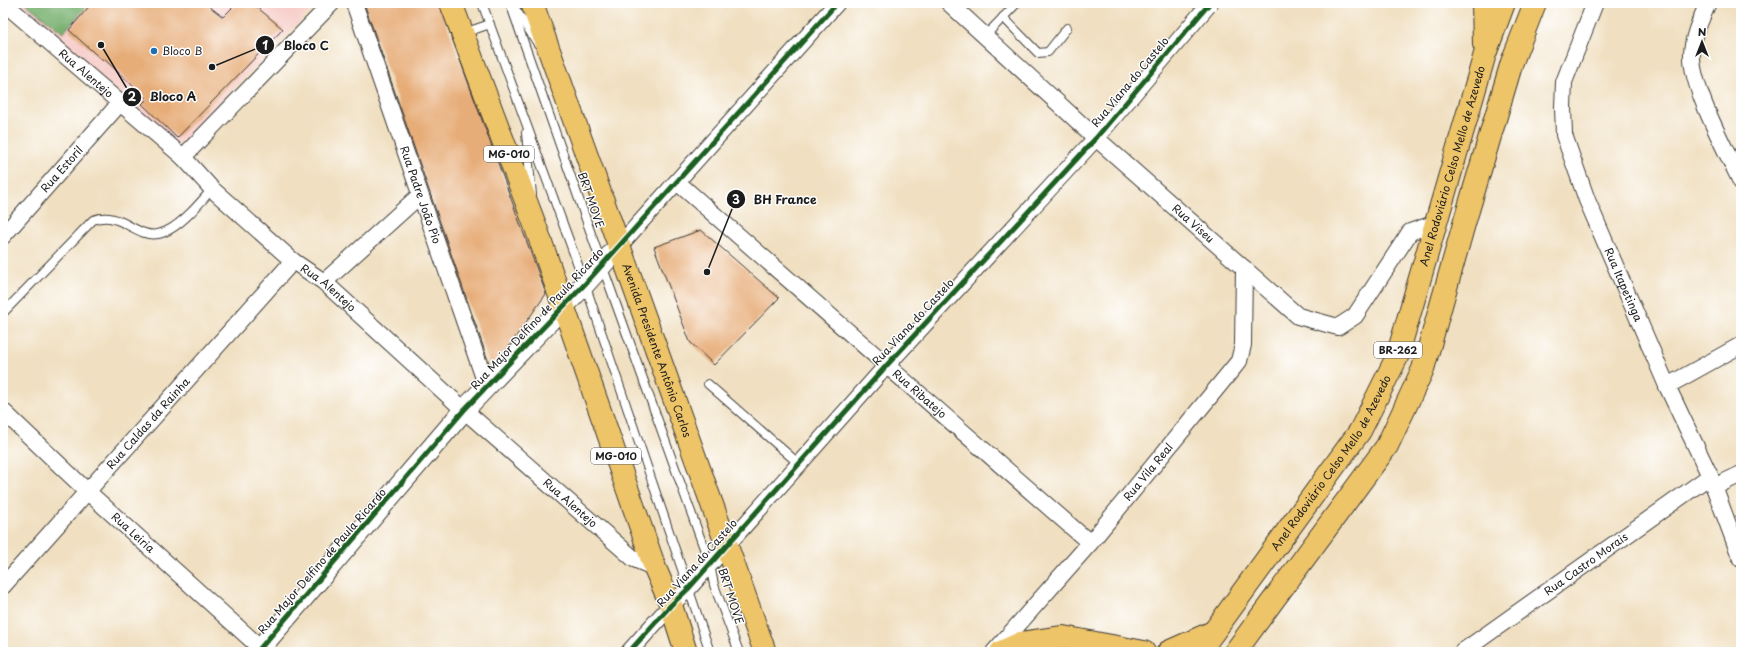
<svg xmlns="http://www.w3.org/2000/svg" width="1744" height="655" viewBox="0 0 1744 655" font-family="'Playpen Sans',sans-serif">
  <rect width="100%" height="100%" fill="#fff"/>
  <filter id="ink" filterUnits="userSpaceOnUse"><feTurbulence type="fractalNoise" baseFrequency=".025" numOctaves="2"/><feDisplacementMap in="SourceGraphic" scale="8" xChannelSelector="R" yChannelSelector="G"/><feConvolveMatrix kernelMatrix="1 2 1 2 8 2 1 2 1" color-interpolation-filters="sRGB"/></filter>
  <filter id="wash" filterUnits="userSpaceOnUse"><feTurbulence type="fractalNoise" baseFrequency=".012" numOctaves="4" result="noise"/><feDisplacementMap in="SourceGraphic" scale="16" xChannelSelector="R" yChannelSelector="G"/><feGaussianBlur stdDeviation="0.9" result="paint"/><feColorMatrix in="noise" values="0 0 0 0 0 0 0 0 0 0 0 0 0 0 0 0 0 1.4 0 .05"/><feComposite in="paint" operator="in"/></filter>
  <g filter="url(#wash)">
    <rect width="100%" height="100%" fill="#f0dfc0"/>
    <path fill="#f7d0cc" d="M17,3h301l-140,142z"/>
    <path fill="#78b16f" stroke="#4a6646" d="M25,3h65l-27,30z"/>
    <g id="blocks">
      <g fill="#e7ad79">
        <path d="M92,3h113l18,14 14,-14h15l31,26 -106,109 -35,-34 5,-5 -43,-40 -1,2 -34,-31z"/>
        <path d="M364,3h75l107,291 -39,55 -17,17z"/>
        <path d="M701,230l78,68 -65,67 -24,-23 -36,-95z"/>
      </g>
    </g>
  </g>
  <g filter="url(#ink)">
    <use href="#blocks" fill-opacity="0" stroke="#3c3935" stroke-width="1"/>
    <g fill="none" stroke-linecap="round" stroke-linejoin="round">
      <g stroke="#3c3935" stroke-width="10">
        <g id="service">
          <path d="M482,3l103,281 125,368"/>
          <path d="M510,3l92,262 108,300 4,20 25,67"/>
          <path d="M516,10l22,34"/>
          <path d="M1003,17l35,36 10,-1 19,-24"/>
          <path d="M464,33l26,-9"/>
          <path d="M985,36l32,-33"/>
          <path d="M526,133l6,62"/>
          <path d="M3,313l90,-93c28,-10 42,18 65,14 19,-3 42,-31 54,-45"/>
          <path d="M708,384l90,79"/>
        </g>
      </g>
      <g stroke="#3c3935" stroke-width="18">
        <g id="minor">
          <path id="s1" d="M4,3l179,154 29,32 81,72 31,21 140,128 170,149 21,9"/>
          <path id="s2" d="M354,3l133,384"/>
          <path id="s3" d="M949,3l147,135 202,178 40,11 17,-11 55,-84 26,-9"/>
          <path id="s4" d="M1595,3l-31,79 -1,25 1,28 23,65 80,186 43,90 31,83"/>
          <path d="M1708,3c-7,16 -15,32 -16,50 -2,33 34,97 49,129"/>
          <path d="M183,157l149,-154"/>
          <path id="s5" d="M677,182l413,361"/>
          <path id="s6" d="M3,236l117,-133"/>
          <path d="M619,246l218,-243"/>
          <path d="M324,282l95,-86"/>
          <path d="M1667,386l74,-41"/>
          <path id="s7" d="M3,411l85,81 177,160"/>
          <path d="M1714,487l27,-13"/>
          <path id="s8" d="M3,586l290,-325"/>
          <path d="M629,652l42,-47 17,-16 199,-224 209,-227 114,-135"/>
          <path id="s9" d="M994,652l96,-109 149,-182 4,-16 1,-77"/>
          <path id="s10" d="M1462,652l248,-176"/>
        </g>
      </g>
      <g stroke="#3c3935" stroke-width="22">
        <path id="tertiary" d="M257,652l207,-242 121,-126 34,-38"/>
      </g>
      <g stroke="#3c3935" stroke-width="24">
        <g id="trunk">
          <path d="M451,3l84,222 120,343 16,37 15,47"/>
          <path id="s11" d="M532,3l233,649"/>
        </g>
      </g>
      <g stroke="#3c3935" stroke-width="24">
        <g id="motorway">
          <path d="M1483,3l1,41"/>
          <path d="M1001,652l20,-9 42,-6 81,15"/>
          <path d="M1168,652l45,-20"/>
          <path id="s12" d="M1199,652l161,-221 37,-74 88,-303 19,-51"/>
          <path d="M1235,652l152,-206 36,-77 41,-145 48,-162 23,-59"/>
        </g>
      </g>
      <use href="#service" stroke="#fff" stroke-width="8"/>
      <use href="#minor" stroke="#fff" stroke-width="16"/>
      <use href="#tertiary" stroke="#fff" stroke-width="20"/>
      <use href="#trunk" stroke="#eec469" stroke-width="22"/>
      <use href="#motorway" stroke="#eec469" stroke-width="22"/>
      <g stroke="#fff" stroke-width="8">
        <g id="cycleway">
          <path d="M257,652l207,-242 121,-126 252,-281"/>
          <path d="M629,652l42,-47 17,-16 199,-224 209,-227 114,-135"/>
        </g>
      </g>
      <use href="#cycleway" stroke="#1b5e20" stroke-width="5"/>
    </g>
  </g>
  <circle fill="#1f6fb2" stroke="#fff" stroke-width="1.5" cx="154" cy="51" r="4"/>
  <g text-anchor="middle" stroke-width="3" stroke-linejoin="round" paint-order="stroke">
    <g fill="#fff" stroke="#606060" stroke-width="1">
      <rect x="484" y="146" width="50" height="16" rx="3"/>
      <rect x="1374" y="342" width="48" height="16" rx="3"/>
      <rect x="591" y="448" width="50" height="16" rx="3"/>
    </g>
    <g font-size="10" font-weight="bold" fill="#1c1c1c">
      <text x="509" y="158">MG-010</text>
      <text x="1398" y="354">BR-262</text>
      <text x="616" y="460">MG-010</text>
    </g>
    <g font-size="11" fill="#1c1c1c" stroke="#fff" text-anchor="start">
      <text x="162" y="55">Bloco B</text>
    </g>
    <g font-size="11" fill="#1c1c1c" stroke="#fff">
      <text dy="4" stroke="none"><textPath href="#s1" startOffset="108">Rua Alentejo</textPath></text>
      <text transform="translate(1130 82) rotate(-50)" y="4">Rua Viana do Castelo</text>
      <text dy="4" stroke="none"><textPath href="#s12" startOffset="555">Anel Rodoviário Celso Mello de Azevedo</textPath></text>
      <text dy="4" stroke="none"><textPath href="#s6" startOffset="89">Rua Estoril</textPath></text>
      <text dy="4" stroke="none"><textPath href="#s2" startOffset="203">Rua Padre João Pio</textPath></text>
      <text transform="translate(591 200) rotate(71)" y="4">BRT MOVE</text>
      <text dy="4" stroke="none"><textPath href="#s3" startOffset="329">Rua Viseu</textPath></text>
      <text dy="4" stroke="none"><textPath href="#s4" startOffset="299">Rua Itapetinga</textPath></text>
      <text dy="4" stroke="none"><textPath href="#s1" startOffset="432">Rua Alentejo</textPath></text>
      <text transform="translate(537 319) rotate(-47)" y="4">Rua Major Delfino de Paula Ricardo</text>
      <text transform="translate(913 322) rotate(-47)" y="4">Rua Viana do Castelo</text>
      <text dy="4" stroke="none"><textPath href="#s11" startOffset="369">Avenida Presidente Antônio Carlos</textPath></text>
      <text dy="4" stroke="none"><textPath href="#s5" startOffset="322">Rua Ribatejo</textPath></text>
      <text dy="4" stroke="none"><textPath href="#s8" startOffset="218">Rua Caldas da Rainha</textPath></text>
      <text dy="4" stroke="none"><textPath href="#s12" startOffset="231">Anel Rodoviário Celso Mello de Azevedo</textPath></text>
      <text dy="4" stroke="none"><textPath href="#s9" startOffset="237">Rua Vila Real</textPath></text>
      <text dy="4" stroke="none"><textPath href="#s1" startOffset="756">Rua Alentejo</textPath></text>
      <text dy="4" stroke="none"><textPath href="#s7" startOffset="178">Rua Leiria</textPath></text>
      <text transform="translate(322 561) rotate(-49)" y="4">Rua Major Delfino de Paula Ricardo</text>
      <text transform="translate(697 563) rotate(-48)" y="4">Rua Viana do Castelo</text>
      <text dy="4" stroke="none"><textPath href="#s10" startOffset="152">Rua Castro Morais</textPath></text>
      <text transform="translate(731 596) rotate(72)" y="4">BRT MOVE</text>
    </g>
  </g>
  <path fill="none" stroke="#1c1c1c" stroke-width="1.5" d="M212 67L265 45M101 45L132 97M707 272L736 199"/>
  <g fill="#1c1c1c" stroke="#fff" stroke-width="1.5">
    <circle cx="212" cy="67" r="4"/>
    <circle cx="101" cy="45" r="4"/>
    <circle cx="707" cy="272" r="4"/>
    <circle cx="265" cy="45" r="10"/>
    <circle cx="132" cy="97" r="10"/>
    <circle cx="736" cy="199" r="10"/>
  </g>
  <g font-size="12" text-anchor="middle" font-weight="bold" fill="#fff">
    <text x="265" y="50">1</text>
    <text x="132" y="101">2</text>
    <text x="736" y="204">3</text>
  </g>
  <g font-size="12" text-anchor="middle" font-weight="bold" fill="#1c1c1c" stroke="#fff" stroke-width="3" stroke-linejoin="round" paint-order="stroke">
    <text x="306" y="50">Bloco C</text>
    <text x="173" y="101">Bloco A</text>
    <text x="785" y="204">BH France</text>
  </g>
  <rect width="1744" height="655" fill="none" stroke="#fff" stroke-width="16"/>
  <g transform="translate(1702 42)" stroke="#ffffff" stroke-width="3" paint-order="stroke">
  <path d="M0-3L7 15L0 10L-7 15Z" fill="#1c1c1c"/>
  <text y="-6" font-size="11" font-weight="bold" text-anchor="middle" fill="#1c1c1c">N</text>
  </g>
</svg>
